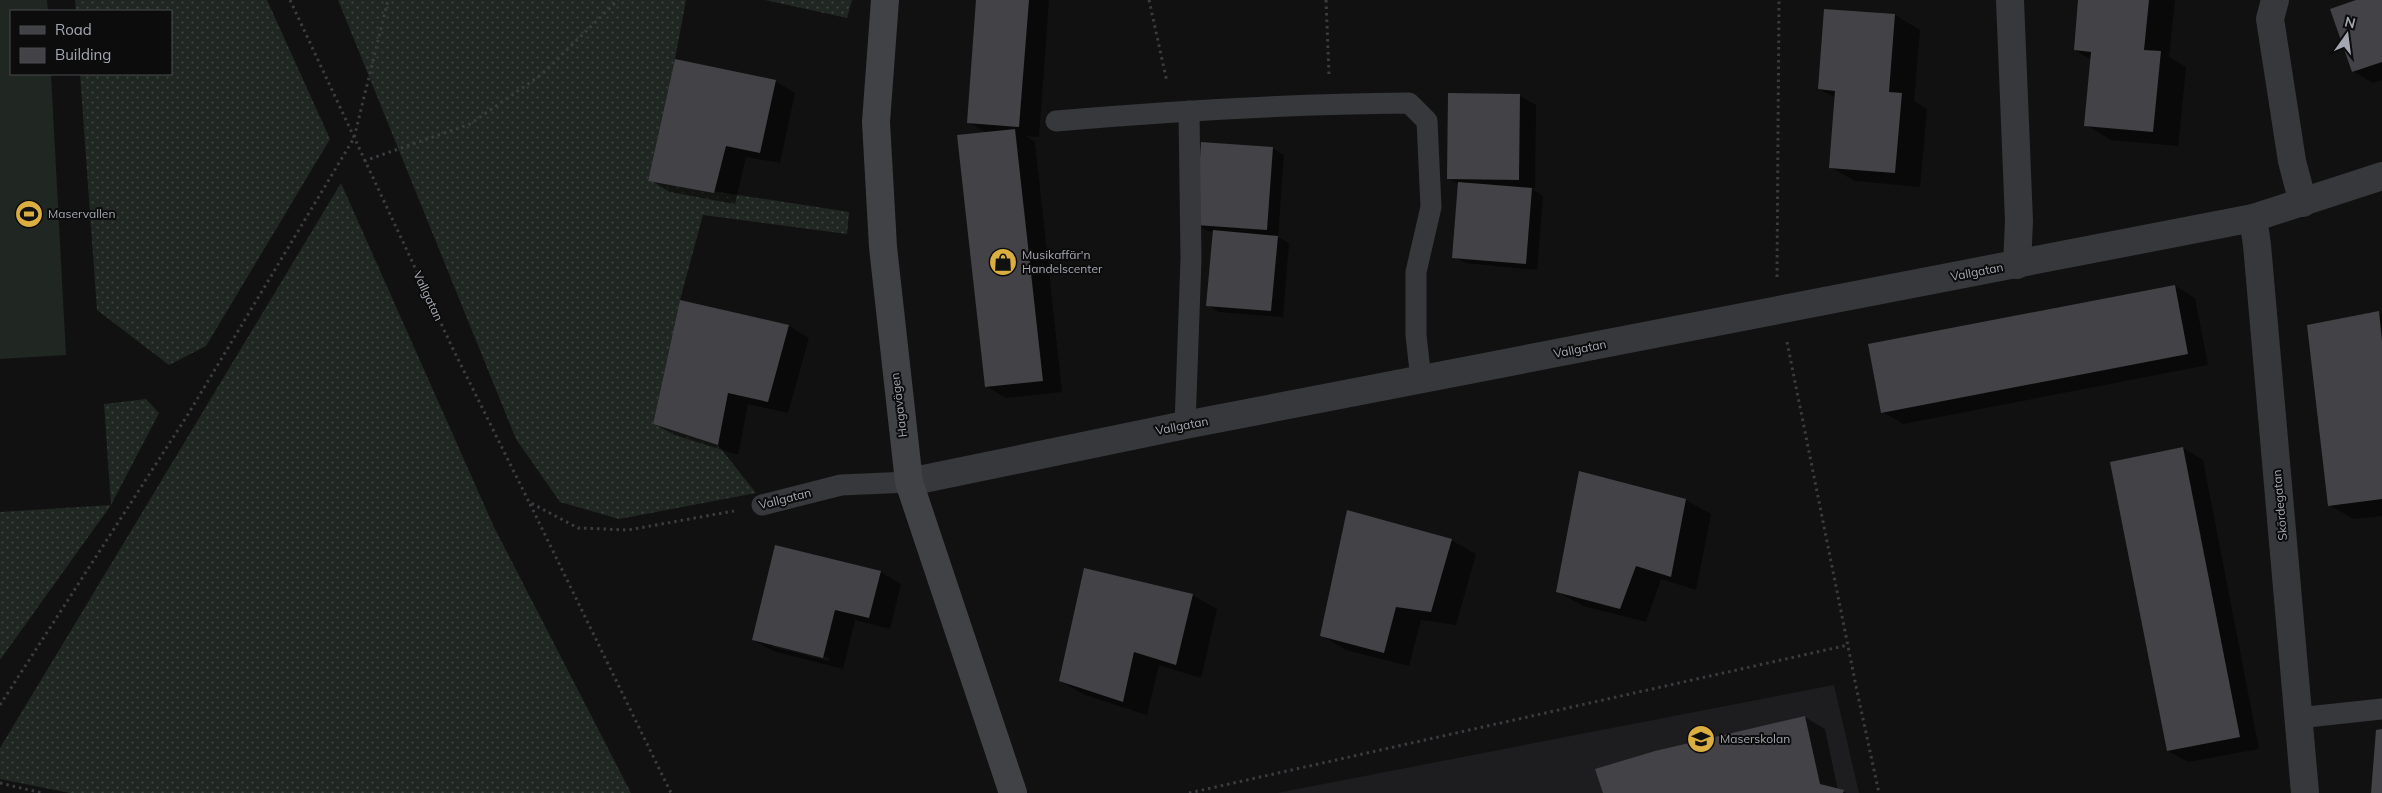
<svg xmlns="http://www.w3.org/2000/svg" width="2382" height="793" viewBox="0 0 2382 793" font-family="Mulish,sans-serif">
  <defs>
    <pattern id="grass-dots" width="8" height="8" patternUnits="userSpaceOnUse" patternTransform="scale(1.25)"><rect width="8" height="8" fill="#202621"/><path d="M2 2h.1M6 6h.1" fill="none" stroke="#3d433f" stroke-width="1.8" stroke-linecap="round"/></pattern>
  </defs>
  <rect width="100%" height="100%" fill="#111112"/>
  <path fill="#1d1d1f" d="M1834,685l25,108h-582z"/>
  <g fill="url(#grass-dots)">
    <path d="M75,0h192l63,139 -124,207 -37,19 -72,-55 -17,-236h91v-63h-95z"/>
    <path d="M338,0h348l-11,59 -27,122 201,31 -2,22 -144,-19 -23,85 -27,124 65,21 38,48 -137,26 -59,-17 -44,-63z"/>
    <path d="M765,0h87l-5,18z"/>
    <path d="M341,183l153,344 137,266h-561l-70,-14v-31z"/>
    <path d="M146,399l13,14 -48,92 -111,155v-148l111,-7 -7,-101z"/>
  </g>
  <path fill="#202621" d="M0,0h47l1,11h-37v63h40l15,281 -66,4z"/>
  <g fill="#0007" fill-rule="evenodd">
    <path d="M978,0h71l-10,137 -13,-1 9,6 27,250 -56,6 -20,-12 1,-253 -19,-11z"/>
    <path d="M2080,0h95l-6,57 17,10 -8,79 -67,-6 -25,-15 6,-65 -17,-10z"/>
    <path d="M2360,0h22v80l-9,3 -20,-12z"/>
    <path d="M1895,15l25,15 -6,71 13,8 -7,78 -65,-6 -25,-14 6,-69 -17,-9z"/>
    <path d="M775,81l20,12 -15,70 -34,-6 -11,47 -65,-12 -20,-12z"/>
    <path d="M1520,96l16,9 -1,83h-5l13,8 -6,74 -72,-7 -11,-6 6,-72 -12,-7z"/>
    <path d="M1203,143l70,5 11,7 -6,82 11,6 -6,74 -64,-5 -11,-7 6,-73 -6,-1 -11,-6z"/>
    <path d="M2175,286l20,12 13,67 -305,59 -20,-12z"/>
    <path d="M2378,312l4,2v202l-28,3 -25,-14z"/>
    <path d="M789,326l20,12 -21,75 -40,-9 -10,51 -63,-20 -21,-11z"/>
    <path d="M2183,448l20,12 56,289 -71,13 -20,-11z"/>
    <path d="M1580,473l106,27 25,14 -15,76 -35,-11 -15,43 -63,-16 -25,-14z"/>
    <path d="M1451,540l25,14 -20,71 -35,-5 -12,46 -63,-16 -25,-15z"/>
    <path d="M881,572l20,12 -11,45 -35,-9 -12,49 -70,-18 -20,-11zM773,644l56,14v3l-56,-14z"/>
    <path d="M1192,595l25,14 -16,69 -42,-13 -12,50 -62,-20 -25,-14z"/>
    <path d="M1805,717l20,12 13,61 9,3h-243z"/>
  </g>
  <g fill="#434347">
    <path d="M976,0h53l-10,127 -52,-4z"/>
    <path d="M2078,0h71l-5,50 17,1 -8,81 -69,-6 7,-74 -17,-2z"/>
    <path d="M2356,0h26v62l-30,10 -22,-63z"/>
    <path d="M1824,9l71,5 -6,78 13,1 -7,80 -66,-5 6,-77 -17,-2z"/>
    <path d="M675,59l101,21 -16,73 -34,-7 -12,47 -66,-12z"/>
    <path d="M1448,93l72,1 -1,86 -72,-1z"/>
    <path d="M1015,129l28,252 -58,6 -28,-252z"/>
    <path d="M1201,142l72,5 -6,83 -71,-5z"/>
    <path d="M1458,182l74,6 -6,76 -74,-6z"/>
    <path d="M1213,230l65,6 -7,75 -65,-5z"/>
    <path d="M2175,285l13,69 -307,59 -13,-69z"/>
    <path d="M680,300l109,25 -21,77 -40,-9 -10,52 -65,-21z"/>
    <path d="M2379,311l3,30v158l-54,7 -21,-181z"/>
    <path d="M2183,447l57,290 -73,14 -57,-289z"/>
    <path d="M1579,471l107,28 -15,78 -35,-11 -16,43 -64,-17z"/>
    <path d="M1347,510l105,29 -21,73 -35,-5 -12,46 -64,-17z"/>
    <path d="M775,545l106,26 -12,47 -34,-8 -12,48 -71,-18z"/>
    <path d="M1084,568l109,26 -17,71 -42,-13 -11,50 -64,-21z"/>
    <path d="M1805,716l15,68 24,6 -1,3h-240l-8,-24 60,-18z"/>
    <path d="M2382,729v64h-11l5,-63z"/>
  </g>
  <g fill="none" stroke-linecap="round" stroke-linejoin="round">
    <g stroke="#3a3c3f" stroke-width="3" stroke-dasharray="2.5 4" stroke-linecap="butt">
      <path d="M290,0l163,349 76,153 49,26 50,2 106,-19"/>
      <path d="M1149,0l18,82"/>
      <path d="M1326,0l3,74"/>
      <path d="M364,161l106,-37 71,-49 77,-75"/>
      <path d="M1777,277l2,-277"/>
      <path d="M1787,342l70,349 22,102"/>
      <path d="M530,504l141,289"/>
      <path d="M0,705l187,-289 167,-278 34,-138"/>
      <path d="M0,783l42,10"/>
      <path d="M1189,793l659,-148"/>
    </g>
    <g stroke="#37383b" stroke-width="21">
      <path d="M1056,121c117,-10 235,-17 353,-18l18,18 4,86 -15,65v63l5,45"/>
      <path d="M1185,425l6,-166 -2,-148"/>
      <path d="M762,505l79,-20 68,-3"/>
      <path d="M2298,718l84,-9"/>
    </g>
    <g stroke="#37383b" stroke-width="28">
      <path d="M2010,0l9,221 -2,44"/>
      <path d="M2275,0l-5,19 22,142 11,42"/>
      <path d="M2253,218l4,27 48,548"/>
      <path d="M909,482l276,-57 1068,-207 129,-42"/>
    </g>
    <path stroke="#414246" stroke-width="28" d="M885,0l-9,122 7,125 26,235 104,311"/>
  </g>
  <defs>
    <g id="stadium-disc" transform="scale(1.4375)"><circle r="9.5" fill="#daae41" stroke="#0c0c0d"/><path d="M0-5a6.5 5 0 1 0 0 10a6.5 5 0 1 0 0-10ZM-3.5-1.8h7v3.6h-7Z" fill="#111"/></g>
    <g id="shop-disc" transform="scale(1.4375)"><circle r="9.5" fill="#daae41" stroke="#0c0c0d"/><path d="M-5-2.5h2.3a2.7 3.5 0 0 1 5.4 0H5L5.5 6h-11ZM-1.5-2.5h3a1.5 2.3 0 0 0-3 0Z" fill="#111"/></g>
    <g id="school-disc" transform="scale(1.4375)"><circle r="9.5" fill="#daae41" stroke="#0c0c0d"/><path d="M0-5L7-2L0 1L-7-2ZM-4 1L0 2.5L4 1V4Q0 6-4 4Z" fill="#111"/></g>
  </defs>
  <g fill-rule="evenodd">
    <use href="#stadium-disc" x="29" y="214"/>
    <use href="#shop-disc" x="1003" y="262"/>
    <use href="#school-disc" x="1701" y="739"/>
  </g>
  <g text-anchor="middle" stroke-width="4" stroke-linejoin="round" paint-order="stroke">
    <g font-size="12" fill="#a4a7b1" stroke="#0c0c0d" text-anchor="start">
      <text x="48" y="218">Maservallen</text>
      <text x="1022" y="259">Musikaffär'n<tspan x="1022" dy="14">Handelscenter</tspan></text>
      <text x="1720" y="743">Maserskolan</text>
    </g>
    <g font-size="12" fill="#a4a7b1" stroke="#0c0c0d">
      <text transform="translate(1977 272) rotate(-11)" y="4">Vallgatan</text>
      <text transform="translate(428 296) rotate(65)" y="4">Vallgatan</text>
      <text transform="translate(1580 349) rotate(-11)" y="4">Vallgatan</text>
      <text transform="translate(899 405) rotate(-97)" y="4">Hagavägen</text>
      <text transform="translate(1182 426) rotate(-11)" y="4">Vallgatan</text>
      <text transform="translate(785 499) rotate(-14)" y="4">Vallgatan</text>
      <text transform="translate(2280 505) rotate(-95)" y="4">Skördegatan</text>
    </g>
  </g>
  <rect x="10" y="10" width="162" height="65" fill="#0c0c0d" stroke="#494a4f"/>
  <rect x="20" y="26" width="25" height="8" fill="#414246" stroke="#494a4f"/>
  <text x="55" y="35" font-size="15" fill="#a4a7b1">Road</text>
  <rect x="20" y="48" width="25" height="15" fill="#434347" stroke="#494a4f"/>
  <text x="55" y="60" font-size="15" fill="#a4a7b1">Building</text>
  <g transform="translate(2347 35) rotate(14)" stroke="#0c0c0d" stroke-width="4" paint-order="stroke">
  <path d="M0-4L9 19L0 12L-9 19Z" fill="#a4a7b1"/>
  <text y="-8" font-size="14" font-weight="bold" text-anchor="middle" fill="#a4a7b1">N</text>
  </g>
</svg>
